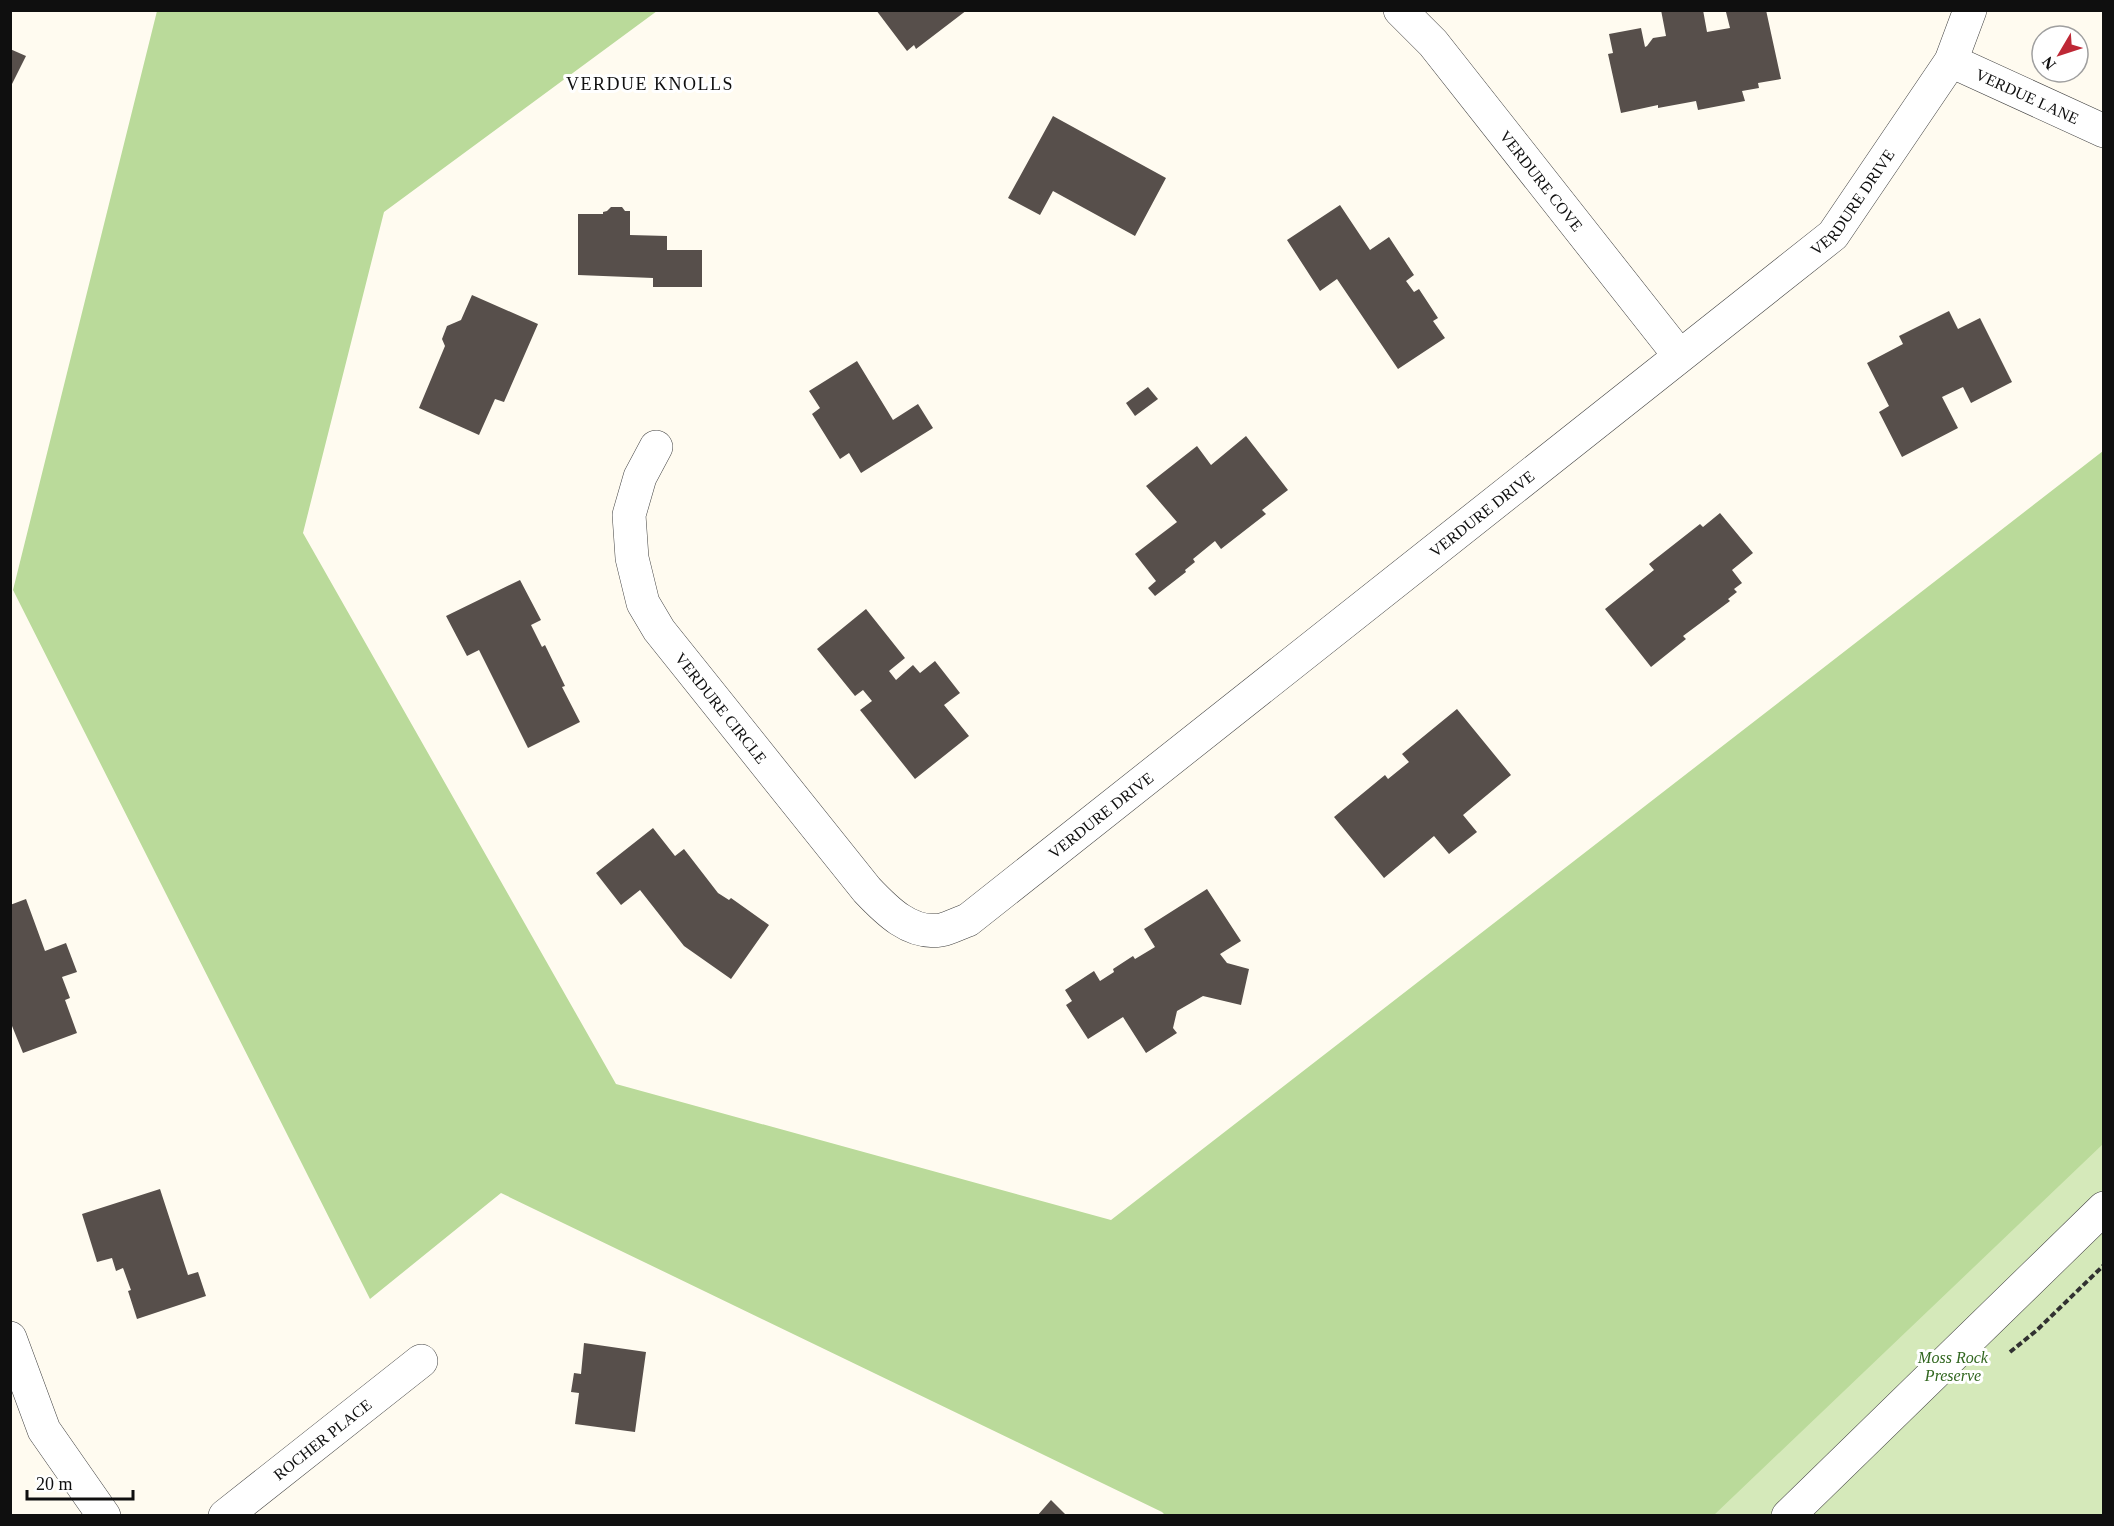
<svg xmlns="http://www.w3.org/2000/svg" width="2114" height="1526" viewBox="0 0 2114 1526" font-family="'Times New Roman',serif">
  <rect width="100%" height="100%" fill="#fffbf0"/>
  <path fill="#d5e9ba" d="M2103,1018v497h-524z"/>
  <path fill="#bada9a" d="M157,11h500l-273,201 -81,321 313,551 495,136 992,-769v693l-389,371h-549l-3,-3 -661,-319 -131,106 -357,-709z"/>
  <g fill="#574f4b">
    <path d="M876,10h91l-51,39 -2,-4 -7,6z"/>
    <path d="M1661,10h42l4,22 23,-4 -4,-16 40,-2 15,69 -23,4 1,5 -17,3 3,10 -47,9 -2,-9 -38,7v-3l-37,8 -13,-59 5,-1 -4,-19 32,-6 4,19 2,-1 6,-8 13,-2z"/>
    <path d="M10,49l16,7 -16,32z"/>
    <path d="M1053,116l113,62 -31,58 -82,-45 -13,24 -32,-17z"/>
    <path d="M1340,205l30,45 19,-13 25,38 -8,6 8,11 5,-3 19,29 -5,3 12,17 -47,31 -61,-90 -17,12 -33,-51z"/>
    <path d="M611,207h11l3,4h5v24l37,1v14h35v37h-49v-9l-75,-3v-61h25v-2l4,-1z"/>
    <path d="M472,295l66,29 -34,78 -9,-3 -16,36 -60,-27 26,-62 -3,-7 5,-13 14,-6z"/>
    <path d="M1949,311l9,18 22,-11 32,64 -41,21 -8,-16 -21,10 16,31 -56,29 -23,-45 10,-6 -22,-43 36,-19 -4,-8z"/>
    <path d="M857,361l36,59 25,-16 15,24 -72,45 -12,-20 -9,6 -28,-45 8,-6 -11,-17z"/>
    <path d="M1148,387l10,12 -23,17 -9,-13z"/>
    <path d="M1246,436l42,54 -26,20 4,4 -45,35 -6,-8 -22,18 2,3 -10,8 1,2 -31,24 -7,-8 8,-7 -21,-27 42,-32 -31,-36 51,-40 14,19z"/>
    <path d="M1720,513l33,40 -21,17 10,13 -8,6 3,3 -9,7 2,2 -47,35 3,3 -35,28 -46,-58 49,-39 -5,-6 51,-40 3,3z"/>
    <path d="M520,580l21,40 -10,5 11,22 3,-2 20,41 -3,1 18,35 -52,26 -49,-98 -12,6 -21,-40z"/>
    <path d="M866,609l39,49 -16,13 7,9 17,-15 7,8 15,-12 25,32 -16,12 25,31 -54,43 -55,-69 12,-9 -9,-11 -8,6 -38,-47z"/>
    <path d="M1457,709l54,66 -48,40 14,17 -28,22 -15,-18 -50,42 -50,-61 51,-42 3,4 21,-17 -7,-8z"/>
    <path d="M653,828l22,28 9,-7 34,44 11,7 2,-2 38,27 -38,54 -47,-33 -44,-56 -19,15 -25,-32z"/>
    <path d="M1207,889l34,52 -21,13 7,9 22,6 -8,36 -38,-9 -26,15 -4,17 4,5 -31,20 -23,-36 -35,22 -22,-34 6,-4 -7,-11 29,-19 6,10 14,-9 -1,-3 20,-13 2,3 20,-12 -11,-18z"/>
    <path d="M26,899l19,52 21,-8 11,29 -15,5 8,21 -5,2 12,33 -54,20 -13,-32v-116z"/>
    <path d="M160,1189l28,86 10,-3 8,24 -69,23 -9,-28 3,-1 -8,-22 -7,3 -4,-13 -15,4 -15,-48z"/>
    <path d="M584,1343l62,9 -11,80 -60,-8 4,-31 -8,-1 3,-19 7,1z"/>
    <path d="M1051,1500l16,16h-30z"/>
  </g>
  <g fill="none" stroke-linecap="round" stroke-linejoin="round">
    <g stroke="#424242" stroke-width="34">
      <g id="minor">
        <path id="s1" d="M1400,10l33,33 246,312"/>
        <path id="s2" d="M1951,61l153,70"/>
        <path id="s3" d="M656,447l-16,30 -11,38 3,43 11,45 16,27 208,260c19,20 43,45 74,40 9,-2 18,-7 27,-10l865,-685 118,-174 19,-51"/>
        <path d="M10,1338l34,92 60,86"/>
        <path id="s4" d="M225,1516l196,-155"/>
        <path d="M1788,1516l316,-308"/>
      </g>
    </g>
    <path stroke="#313131" stroke-width="4" stroke-dasharray="6 3" stroke-linecap="butt" d="M2010,1352l26,-21 68,-66"/>
    <use href="#minor" stroke="#fff" stroke-width="33"/>
  </g>
  <g text-anchor="middle" stroke-width="6" stroke-linejoin="round" paint-order="stroke">
    <g font-size="16" fill="#0f0f0f" stroke="#fff">
      <text dy="6" stroke="none"><textPath href="#s2" startOffset="84">VERDUE LANE</textPath></text>
      <text dy="6" stroke="none"><textPath href="#s1" startOffset="222">VERDURE COVE</textPath></text>
      <text dy="6" stroke="none"><textPath href="#s3" startOffset="1785">VERDURE DRIVE</textPath></text>
      <text dy="6" stroke="none"><textPath href="#s3" startOffset="1299">VERDURE DRIVE</textPath></text>
      <text dy="6" stroke="none"><textPath href="#s3" startOffset="294">VERDURE CIRCLE</textPath></text>
      <text dy="6" stroke="none"><textPath href="#s3" startOffset="813">VERDURE DRIVE</textPath></text>
      <text dy="6" stroke="none"><textPath href="#s4" startOffset="124">ROCHER PLACE</textPath></text>
    </g>
    <g font-size="16" font-style="italic" fill="#31661f" stroke="#fff">
      <text x="1953" y="1363">Moss Rock<tspan x="1953" dy="18">Preserve</tspan></text>
    </g>
    <g font-size="18" letter-spacing="1.5" fill="#0f0f0f" stroke="#fff">
      <text x="650" y="90">VERDUE KNOLLS</text>
    </g>
  </g>
  <rect width="2114" height="1526" fill="none" stroke="#0f0f0f" stroke-width="24"/>
  <g transform="translate(2060 54) rotate(231)"><circle r="28" fill="#ffffff" stroke="#9f9f9f" stroke-width="1.5"/>
  <path d="M0-4.5L10 22L0 15L-10 22Z" fill="#be2836"/>
  <text y="-9" font-size="16" font-weight="bold" text-anchor="middle" fill="#0f0f0f">N</text>
  </g>
  <path d="M27 1490v9h106v-9" fill="none" stroke="#0f0f0f" stroke-width="3"/>
  <text x="36" y="1490" font-size="18" fill="#0f0f0f" stroke="#ffffff" stroke-width="4.5" paint-order="stroke">20 m</text>
</svg>
